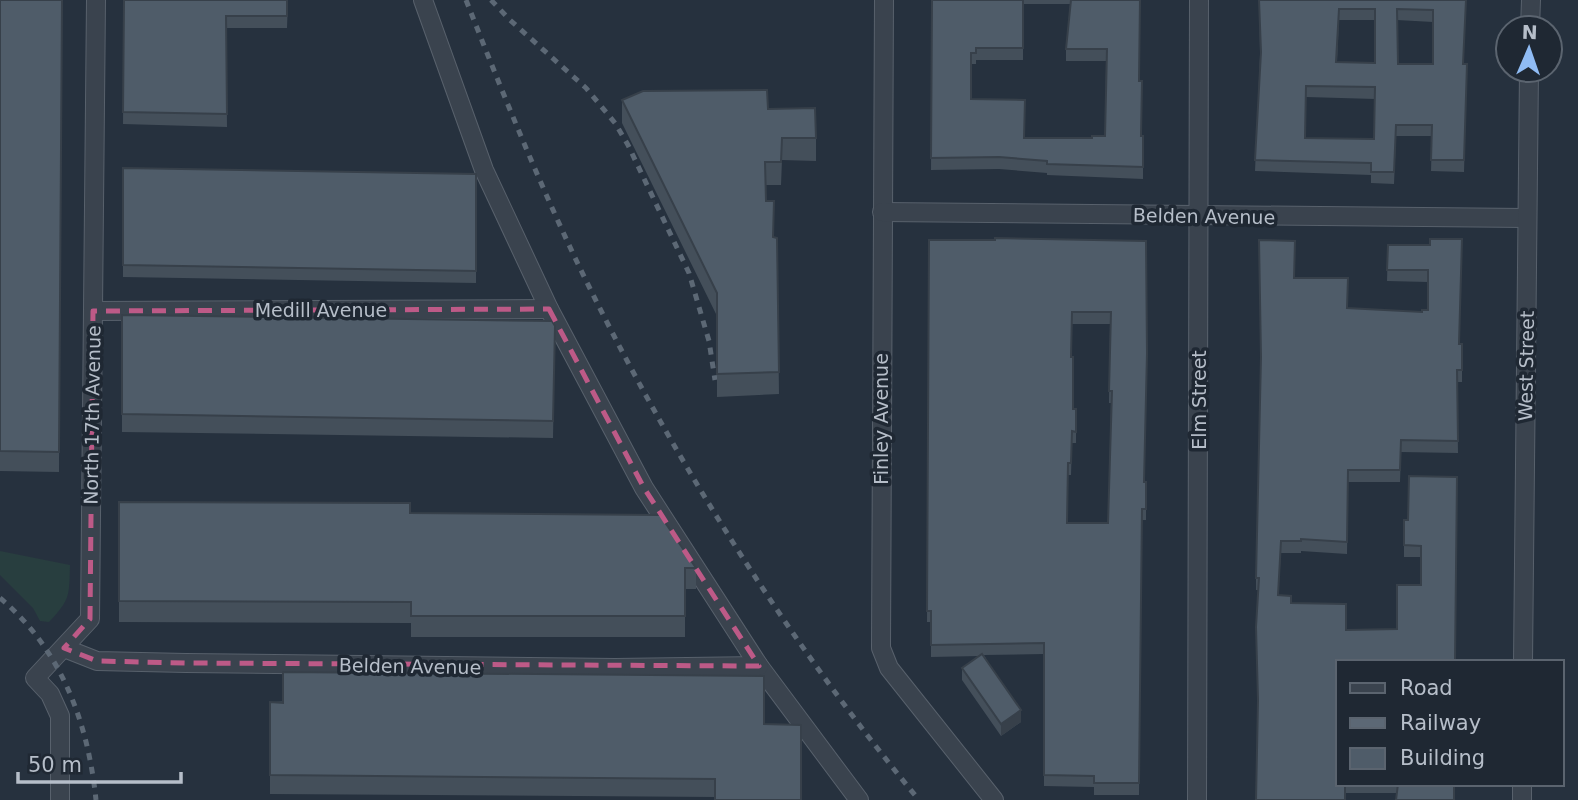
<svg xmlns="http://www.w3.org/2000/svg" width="1578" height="800" viewBox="0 0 1578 800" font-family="'DejaVu Sans',sans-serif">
  <rect width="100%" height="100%" fill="#26313e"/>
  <path fill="#283e3f" d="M0,551l70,14c-1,30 1,34 -21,57l-9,-1 -7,-13 -33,-33z"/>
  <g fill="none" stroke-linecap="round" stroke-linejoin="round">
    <g stroke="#58616c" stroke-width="20">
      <g id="minor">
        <path d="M423,0l61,170 65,139 95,179 115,178 100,134"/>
        <path d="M884,0l-3,648 8,20 105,132"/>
        <path d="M1530,28l1,-28"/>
        <path d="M882,212l645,6"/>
        <path d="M93,311l456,-2"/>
        <path d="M64,648l33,13 89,2 429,5 144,-2"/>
        <path d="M1523,662l6,-592"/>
        <path d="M60,800v-84l-10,-22 -15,-16 55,-59 6,-619"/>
        <path d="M1197,800l2,-800"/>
        <path d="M1522,800v-16"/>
      </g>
    </g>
    <use href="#minor" stroke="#3a434e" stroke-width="18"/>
    <g stroke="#5c6875" stroke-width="5" stroke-dasharray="7 7" stroke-linecap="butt">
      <path d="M466,0c35,89 71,178 112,264 89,185 210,378 341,536"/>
      <path d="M491,0l19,20 76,68 29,35 13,22 61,128 20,68 6,39"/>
      <path d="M0,598c61,51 88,124 96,202"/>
    </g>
  </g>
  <g fill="#444f5a" fill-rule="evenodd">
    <path d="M0,0h62l-3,472 -59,-1z"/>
    <path d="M124,0h164l-1,28h-61l1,99 -104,-3z"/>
    <path d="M932,0h208l-1,81 2,55h2v43l-96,-4v-2l-48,-4 -68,1zM1023,4h47l-4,45v12h40l-1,75 -13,2h-67l-54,-39v-35h5v-4h47z"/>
    <path d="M1259,0h207l-3,64h4l-3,108 -33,-1 1,-35h-36l-2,48 -23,-1v-8l-116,-4 5,-116zM1339,20h36v43l-38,-1zM1397,20l36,2v42h-35zM1306,97l69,2 -1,40 -69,-1z"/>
    <path d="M622,100l146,9 48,29v23l-34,-1 -1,25h-16l1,16 8,23v13l3,1 2,156 -62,3v-81l-95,-193z"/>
    <path d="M123,168l353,6v109l-353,-6z"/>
    <path d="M929,240l217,1 -2,241h2v38h-4l-3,275h-45v-8l-50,-1v-132l-60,1 37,67 -20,14 -39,-56v-12l18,-12 -49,1v-35h-4zM1072,324h38l-1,79h2l-3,120h-41l1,-48h3l1,-32h4v-34h-3l-2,-52z"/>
    <path d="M1388,245h42l29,99h3v38h-5l1,71 -57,-1 -1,30h-52l-1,72 -46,-3v2h-20l-3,43 68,34 51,-1 24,-44v-28h-17v-37h4l1,-44 46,186 -117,122h116l-57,9h-52l-87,-86v-117h-2v-12l38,-300 53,30 75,4 6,-2v-28l-41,-1z"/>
    <path d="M122,315l433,11 -2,112 -431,-6z"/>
    <path d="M119,502l291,11 286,55v21h-11v48h-274v-14l-292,-1z"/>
    <path d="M764,676l-49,121 -445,-3v-92z"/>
  </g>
  <path fill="#37404a" d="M1021,710v12l-20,14v-12z"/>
  <g fill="#4f5c69" stroke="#37404a" stroke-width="2" fill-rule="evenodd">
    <path d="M0,0h62l-3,452 -59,-1z"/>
    <path d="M124,0h163v16h-61l1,98 -104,-2z"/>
    <path d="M932,0h91v48h-47v5h-5v46l54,1 -1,38h68v-2h13l2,-87h-41l5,-49h69l-1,81h3l-1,55h2v31l-96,-3v-3l-48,-4 -68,1z"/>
    <path d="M1259,0h207l-3,64h4l-3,96h-33l1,-35h-36l-2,47h-23v-9l-116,-3 6,-108zM1339,9h36v54l-39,-1zM1397,9l36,1v54h-35zM1306,86l69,1 -1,52 -69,-1z"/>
    <path d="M767,90l1,19 47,-1 1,30h-34l-1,24h-16l1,39h8l-1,36 4,1 2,134 -62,2v-81l-95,-193 21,-9z"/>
    <path d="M123,168l353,6v97l-353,-6z"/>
    <path d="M995,238l151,3 1,112 -3,129h2v27h-4l-3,274h-45v-7l-50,-1v-132l-113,2v-34h-4l2,-371h66zM1072,312h39l-2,79h3l-4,132h-41l1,-60h3l1,-32 4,1v-23h-3v-52h-2z"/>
    <path d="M1430,239h32l-3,105h3v26h-5l1,71 -57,-1 -1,30h-52l-1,72 -46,-3v2h-20l-3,54 13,1v7l55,1v26l51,-1v-44h24v-39l-17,-1v-25h4l1,-44 48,1 -2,185h-117v122h7v16h-89l2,-100 -2,-73 3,-49h-3l5,-221 -2,-117 36,1 -1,37h54l-1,30 75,4v-2h6v-40h-41l1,-25h42z"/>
    <path d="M122,315l430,6 3,5 -2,95 -431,-7z"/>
    <path d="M119,502l291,1v10l250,2 36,53h-11v48h-274v-14l-292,-1z"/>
    <path d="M982,654l39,56 -20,14 -39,-56z"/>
    <path d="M283,672l481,4v48l37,1v75h-86v-21l-445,-4v-73l13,1z"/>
    <path d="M1398,784h56v16h-58z"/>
  </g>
  <path fill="none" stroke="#bd5a87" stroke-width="5" stroke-dasharray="14 9" stroke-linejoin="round" d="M549,309l95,179 115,178 -573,-3 -89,-2 -33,-13 26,-29 3,-308z"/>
  <g text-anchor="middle" stroke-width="7" stroke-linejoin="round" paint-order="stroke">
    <g font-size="19" fill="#b6bec9" stroke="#1f2833">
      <text transform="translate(1204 216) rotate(1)" y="7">Belden Avenue</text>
      <text x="321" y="317">Medill Avenue</text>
      <text transform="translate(1526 366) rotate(-89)" y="7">West Street</text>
      <text transform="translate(1199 400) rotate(-90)" y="7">Elm Street</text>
      <text transform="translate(92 415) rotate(-89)" y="7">North 17th Avenue</text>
      <text transform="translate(881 419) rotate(-90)" y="7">Finley Avenue</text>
      <text transform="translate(410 666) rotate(1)" y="7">Belden Avenue</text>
    </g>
  </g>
  <rect x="1336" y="660" width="228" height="126" fill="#1f2833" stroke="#5b646f" stroke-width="2"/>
  <rect x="1350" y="683" width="35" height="10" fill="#3a434e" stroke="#5b646f" stroke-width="2"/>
  <text x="1400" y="695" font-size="21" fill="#b6bec9">Road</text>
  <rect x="1350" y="718" width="35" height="10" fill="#5c6875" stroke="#5b646f" stroke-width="2"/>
  <text x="1400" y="730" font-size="21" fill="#b6bec9">Railway</text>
  <rect x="1350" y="748" width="35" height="21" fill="#4f5c69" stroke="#5b646f" stroke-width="2"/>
  <text x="1400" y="765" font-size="21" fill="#b6bec9">Building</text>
  <g transform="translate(1529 49) rotate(2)"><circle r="33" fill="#1f2833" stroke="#5b646f" stroke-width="2"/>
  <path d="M0-5L12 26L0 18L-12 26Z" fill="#90bcf4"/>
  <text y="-10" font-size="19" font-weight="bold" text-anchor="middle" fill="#b6bec9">N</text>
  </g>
  <path d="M18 772v10h163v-10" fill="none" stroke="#b6bec9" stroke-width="3.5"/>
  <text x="28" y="772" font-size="21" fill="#b6bec9" stroke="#1f2833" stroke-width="5" paint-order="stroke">50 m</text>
</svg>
